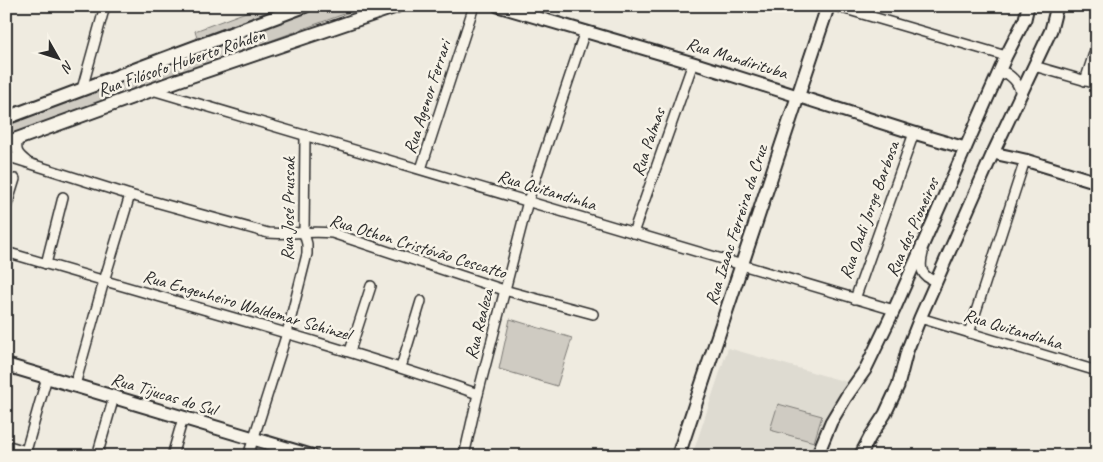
<svg xmlns="http://www.w3.org/2000/svg" width="1103" height="462" viewBox="0 0 1103 462" font-family="Caveat,sans-serif">
  <rect width="100%" height="100%" fill="#efebe0"/>
  <filter id="ink" filterUnits="userSpaceOnUse"><feTurbulence type="fractalNoise" baseFrequency=".02" numOctaves="2"/><feDisplacementMap in="SourceGraphic" scale="10" xChannelSelector="R" yChannelSelector="G"/><feConvolveMatrix kernelMatrix="1 2 1 2 8 2 1 2 1" color-interpolation-filters="sRGB"/></filter>
  <g filter="url(#ink)">
    <path fill="#dedbd1" d="M728,348l122,35 -37,73h-121z"/>
    <g fill="#cfcbc2" stroke="#7d7b76">
      <path d="M262,6h22l-87,32 -2,-7z"/>
      <path d="M323,6h43l-360,131v-13z"/>
      <path d="M510,319l62,19 -15,48 -58,-17z"/>
      <path d="M778,404l44,12 -8,26 -44,-12z"/>
    </g>
    <g fill="none" stroke-linecap="round" stroke-linejoin="round">
      <g stroke="#2b2b2b" stroke-width="12">
        <g id="minor">
          <path d="M835,6l171,50"/>
          <path d="M1034,66l63,18"/>
          <path d="M997,76l9,-3c9,6 12,10 15,21"/>
          <path d="M1085,81l12,-37"/>
          <path d="M82,89l23,-83"/>
          <path d="M152,90l742,220"/>
          <path d="M18,139c-3,11 -1,15 8,22"/>
          <path d="M6,156l124,39 138,38c21,2 42,-3 64,0l172,57 89,24"/>
          <path d="M421,169l53,-163"/>
          <path d="M6,208l9,-29"/>
          <path d="M633,233l60,-170"/>
          <path d="M6,252c157,47 316,88 472,142"/>
          <path d="M923,253c-4,15 -2,24 13,28"/>
          <path d="M46,264l17,-67"/>
          <path d="M855,299l59,-166"/>
          <path d="M920,318l177,53"/>
          <path d="M969,333l56,-173"/>
          <path d="M350,351l21,-65"/>
          <path d="M401,367l20,-66"/>
          <path d="M75,385l29,-104 26,-86"/>
          <path d="M9,446l17,5 21,-74"/>
          <path d="M97,456l17,-59"/>
          <path d="M172,456l11,-38"/>
          <path d="M248,456l39,-123 20,-79v-10l-3,-11 1,-98"/>
          <path d="M464,456l14,-62 50,-193 57,-170"/>
        </g>
      </g>
      <g stroke="#2b2b2b" stroke-width="15">
        <g id="tertiary">
          <path d="M498,6l195,57 221,70 51,15"/>
          <path d="M993,153l32,7 72,22"/>
          <path d="M817,456l14,-34 15,-25 19,-27 29,-60 112,-254 19,-37 3,-13"/>
          <path d="M860,456l10,-19 15,-23 13,-28 9,-35 13,-33 73,-165 58,-123 6,-24"/>
        </g>
      </g>
      <g stroke="#2b2b2b" stroke-width="16">
        <g id="secondary">
          <path d="M6,118l299,-112"/>
          <path d="M6,143l173,-63 218,-74"/>
          <path d="M6,365l306,91"/>
          <path d="M678,456l150,-450"/>
        </g>
      </g>
      <use href="#minor" stroke="#f7f3e8" stroke-width="9"/>
      <use href="#tertiary" stroke="#f7f3e8" stroke-width="11"/>
      <use href="#secondary" stroke="#f7f3e8" stroke-width="12"/>
    </g>
  </g>
  <g text-anchor="middle" stroke-width="5" stroke-linejoin="round" paint-order="stroke">
    <g font-size="18" fill="#2b2b2b" stroke="#f7f3e8">
      <text transform="translate(737 58) rotate(17)" y="6">Rua Mandirituba</text>
      <text transform="translate(181 62) rotate(-19)" y="6">Rua Filósofo Huberto Rohden</text>
      <text transform="translate(427 97) rotate(-72)" y="6">Rua Agenor Ferrari</text>
      <text transform="translate(648 142) rotate(-71)" y="6">Rua Palmas</text>
      <text transform="translate(547 190) rotate(17)" y="6">Rua Quitandinha</text>
      <text transform="translate(288 209) rotate(-89)" y="6">Rua José Prussak</text>
      <text transform="translate(869 210) rotate(-70)" y="6">Rua Oadi Jorge Barbosa</text>
      <text transform="translate(736 225) rotate(-72)" y="6">Rua Izaac Ferreira da Cruz</text>
      <text transform="translate(912 227) rotate(-66)" y="6">Rua dos Pioneiros</text>
      <text transform="translate(418 246) rotate(17)" y="6">Rua Othon Cristóvão Cescatto</text>
      <text transform="translate(247 305) rotate(16)" y="6">Rua Engenheiro Waldemar Schinzel</text>
      <text transform="translate(479 324) rotate(-76)" y="6">Rua Realeza</text>
      <text transform="translate(1013 329) rotate(17)" y="6">Rua Quitandinha</text>
      <text transform="translate(164 394) rotate(17)" y="6">Rua Tijucas do Sul</text>
    </g>
  </g>
  <rect width="1103" height="462" fill="none" stroke="#f7f3e8" stroke-width="25"/>
  <rect x="12" y="12" width="1078" height="437" fill="none" stroke="#2b2b2b" stroke-width="2" filter="url(#ink)"/>
  <g transform="translate(58 58) rotate(129)" stroke="#f7f3e8" stroke-width="4" paint-order="stroke">
  <path d="M0-4L9 19L0 12L-9 19Z" fill="#2b2b2b"/>
  <text y="-8" font-size="14" font-weight="bold" text-anchor="middle" fill="#2b2b2b">N</text>
  </g>
</svg>
